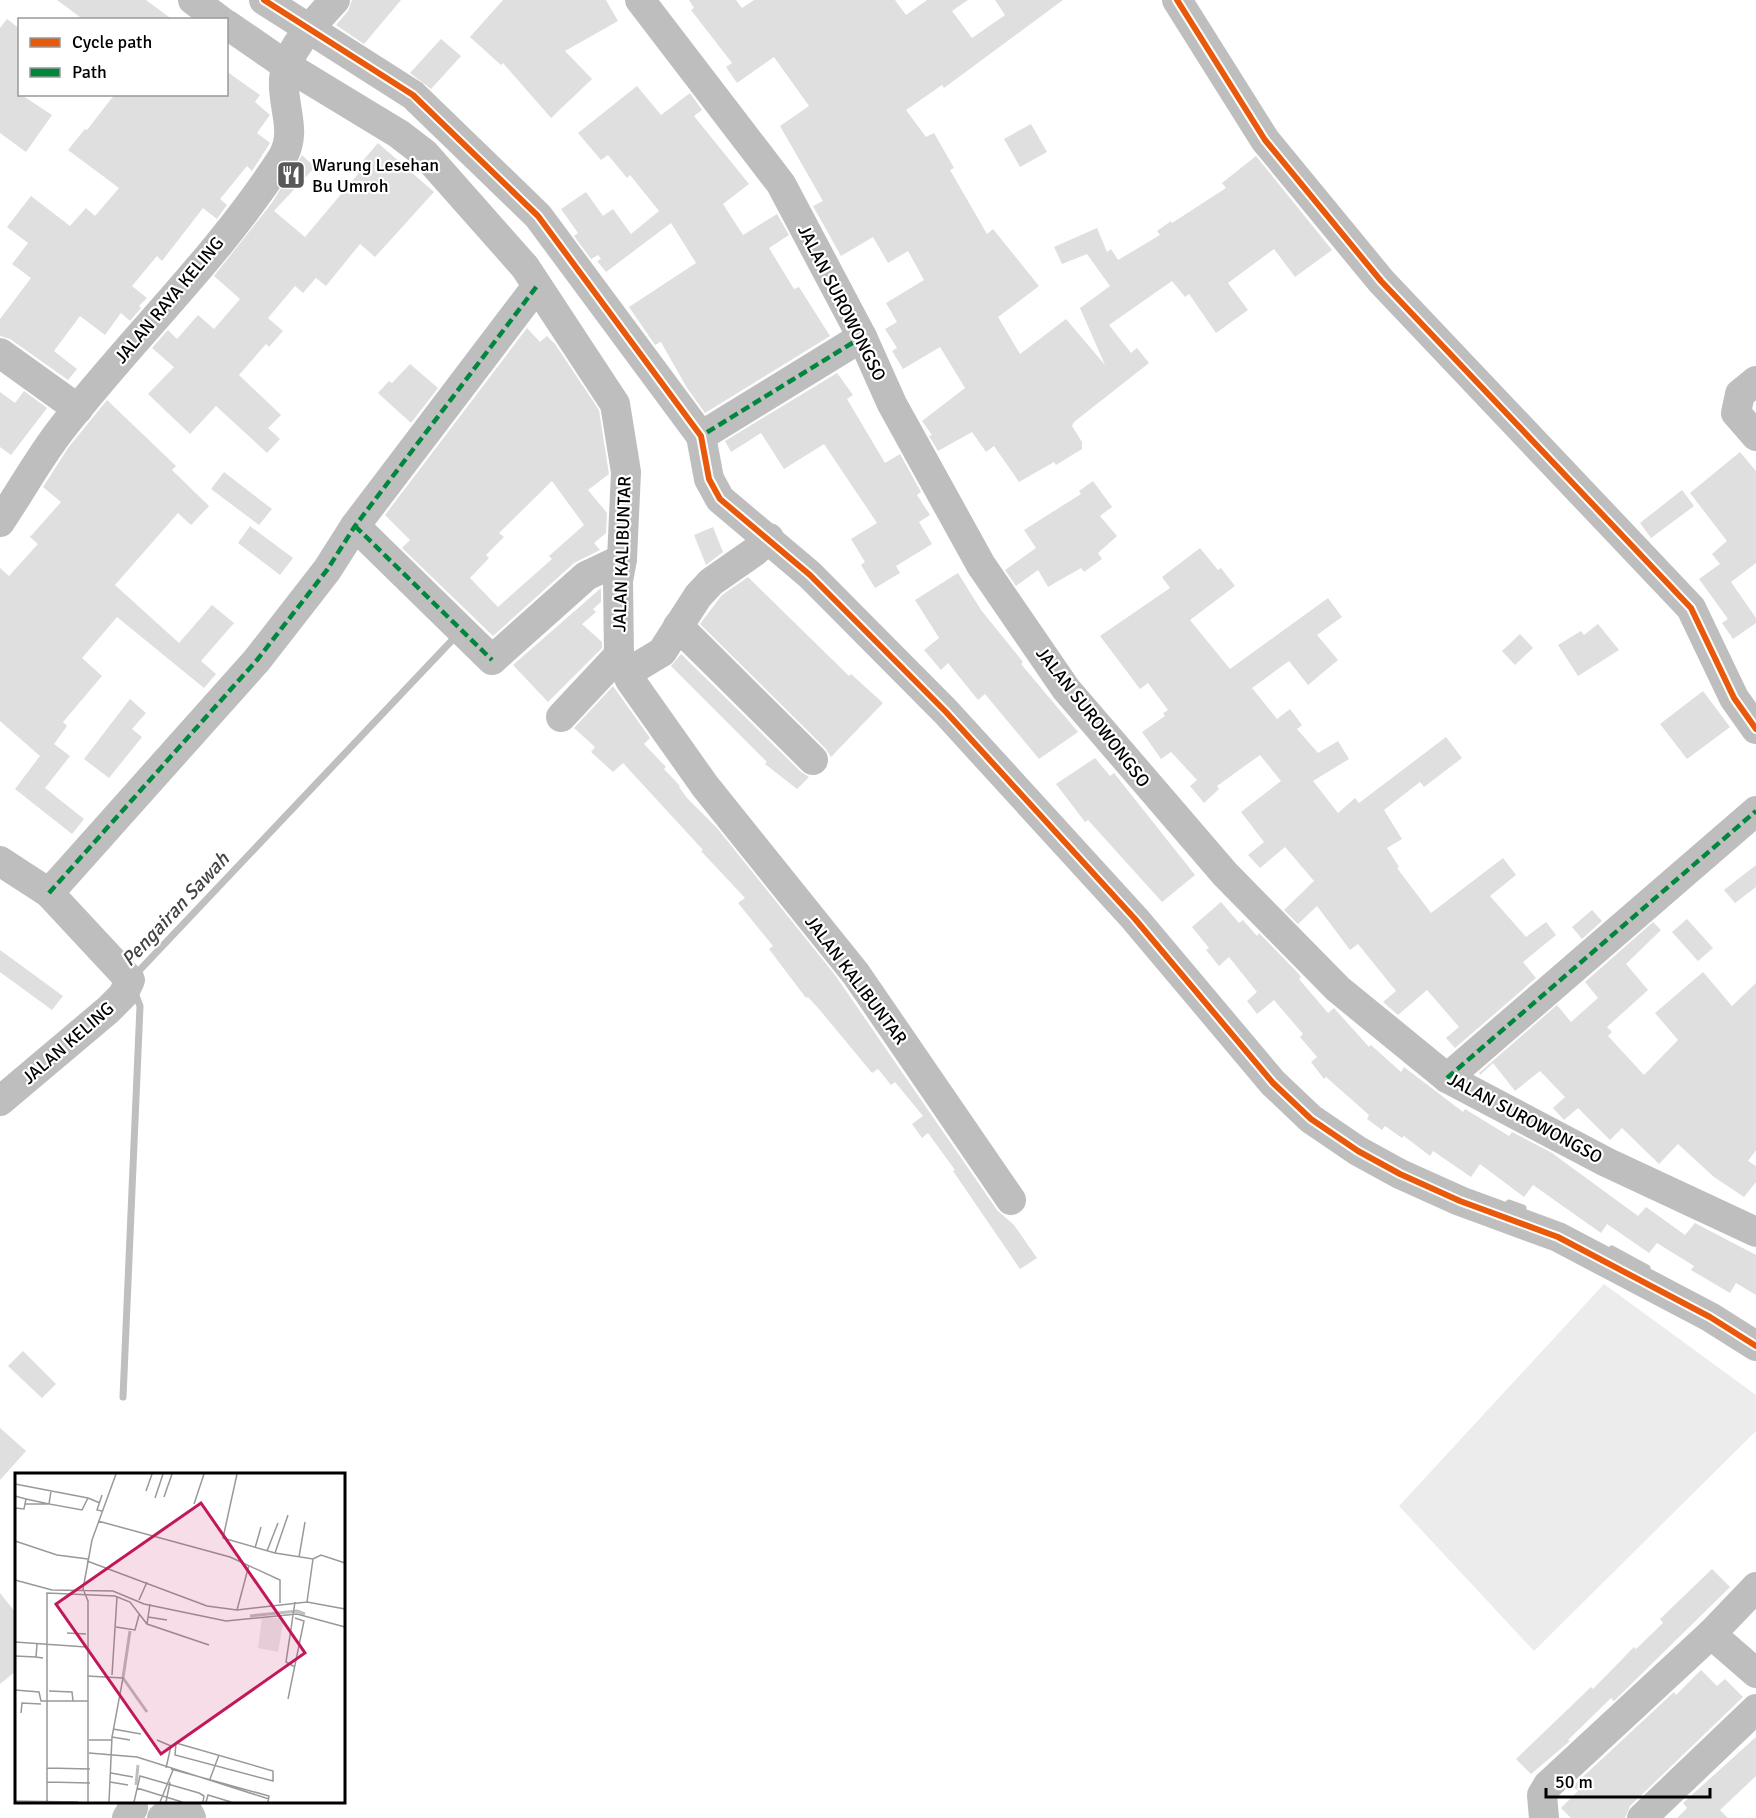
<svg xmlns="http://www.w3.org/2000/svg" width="1756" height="1818" viewBox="0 0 1756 1818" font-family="Signika,sans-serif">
  <rect width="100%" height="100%" fill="#fff"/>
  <path fill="#ececec" d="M1604,1284l152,111v36l-222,220 -135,-145z"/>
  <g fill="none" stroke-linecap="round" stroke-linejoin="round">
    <g stroke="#bfbfbf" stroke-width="7">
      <path d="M135,975l322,-340"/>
      <path d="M1509,1203l14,5"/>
      <path d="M1612,1249l35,19"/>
      <path d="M123,1397l17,-391 -5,-13"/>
    </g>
  </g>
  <g fill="#dfdfdf" fill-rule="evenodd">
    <path d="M57,0h89l27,20h-89z"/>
    <path d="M352,0h49l-37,44 -28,-19 12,-14z"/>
    <path d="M503,0h103l12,21 -53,30 27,28 -41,39 -48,-55 -2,2 -31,-28z"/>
    <path d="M689,0h47l6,8 12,-8h141l11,15 21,-15h41l-16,11 20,27 33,-23 -10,-15h68l-119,88 -2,-3 -36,25 20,27 8,-4 20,35 -4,2 37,64 6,-5 46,57 -41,31 22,37 46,-35 39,46 -25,-57 30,-22 -23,-32 -25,10 -8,-17 43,-19 10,24 4,-3 7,11 42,-25 -3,-4 14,-10 1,2 54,-35 -4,-5 34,-27 76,94 -37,27 -21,-28 -46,34 20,27 -32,23 -27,-39 -4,3 -13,-16 -63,44 22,28 6,-5 12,15 -75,59 -2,4 10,16v7l-26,16 -2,-3 -35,20 -25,-36 -8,6 -14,-20 -34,19 -9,-15 3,-1 -10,-14 43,-33 -25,-41 -37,22 -11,-18 5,-3 -12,-19 12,-7 -11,-19 38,-23 -16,-29 -20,12 -15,-26 -32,19 -28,-50 10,-5 -43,-75 29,-20 -35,-49 -37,26 -11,-16 6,-4 -41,-53 3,-2z"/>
    <path d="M7,19l13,10v65l32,21 -26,37 -26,-19v-105z"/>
    <path d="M441,39l20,17 -30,33 -21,-16z"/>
    <path d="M226,71l34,24 -5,7 15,13 -13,18 13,10 -18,28 -5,-5 -27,33 7,6 -10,14 -14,-11 -41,53 -5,-5 -25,30 15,12 -8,8 2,2 -11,13 -9,-8 -16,22 -25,-19 -26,35 23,18 -9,11 -58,-41 -10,-3v-17l31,-41 -19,-14 16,-21 -21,-16 24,-31 39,30 16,-18 9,8 24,-28 -51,-38 17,-21 2,1 28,-36h111z"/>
    <path d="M637,86l24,29 29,-22 12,17 -8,6 55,68 -26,20 20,31 34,-21 12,21 -20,13 25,41 5,-2 31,49 -125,77 -18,-25 -26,-46 -6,3 -26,-38 67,-44 -25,-40 -65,49 -9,-11 4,-2 -3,-4 -7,4 -17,-23 4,-3 -17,-24 25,-17 17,24 10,-7 18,25 28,-23 -29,-36 -3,3 -19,-23 -7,5 -23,-27z"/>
    <path d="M1031,124l16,28 -27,15 -16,-28z"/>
    <path d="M378,143l56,49 -59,65 -15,-13 -34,42 -10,-8 -13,15 -8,-7 -27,32 15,13 -14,16 -3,-3 -27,31 42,40 -13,13 12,11 -13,14 -51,-47 -26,28 -42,-40 26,-27 -22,-19 16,-18 9,9 21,-24 16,14 26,-30 -26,-23 57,-72 31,-49 13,12 -41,44 31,26 53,-63 -3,-4z"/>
    <path d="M527,328l13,14 7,-6 8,8 44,66 10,64 -21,16 19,23 -1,20 -12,10 6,7 -26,13 -81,73 -91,-88 8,-8 -25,-25zM552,481l32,44 -35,31 3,3 -54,48 -28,-29 19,-20 -3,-3 18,-18 -5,-4z"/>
    <path d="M410,364l28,24 -27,35 -33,-30 11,-12 3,2z"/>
    <path d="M837,373l16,22 -6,4 38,64 15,-9 21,38 -4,3 13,20 -11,7 13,22 -36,22 4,7 -25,15 -14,-23 4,-3 -14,-23 26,-16 -53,-79 -40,25 -23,-36 -30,19 -6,-11z"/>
    <path d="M24,391l23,17 -36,47 -11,-8v-55l15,11z"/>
    <path d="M107,400l69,66 -4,4 37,36 -18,19 -13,-12 -63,72 64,58 33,-38 22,18 -33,38 15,13 -12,14 -87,-71 -35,41 20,18 -39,46 4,4 -13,18 16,12 -25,32 39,31 -12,15 -57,-45 25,-33 -40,-35v-153l9,8 29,-32 -8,-7 31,-35 -18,-15 25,-39z"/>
    <path d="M1740,452l16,19v92l-25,19 25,36v5l-23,16 -11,-16 6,-4 -29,-40 21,-15 -8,-10 15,-13 -37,-48z"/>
    <path d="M224,472l48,37 -13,16 -48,-36z"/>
    <path d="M1093,481l19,26 -12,9 17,20 -19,17 4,6 -18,13 -3,-4 -33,19 -10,-17 -22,16 -11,-16 31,-22 -12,-18 57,-36 -2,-3z"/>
    <path d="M1682,490l12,16 -43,32 -11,-15z"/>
    <path d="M250,526l43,32 -13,17 -42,-32z"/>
    <path d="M713,527l10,25 -17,13 -12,-30z"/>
    <path d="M1200,548l18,22 3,-2 14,18 -45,34 40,49 98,-71 14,19 -25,18 21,25 -30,25 -19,-24 -37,27 25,31 13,-10 12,16 -5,4 21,24 20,-12 11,18 -36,22 25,32 17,-15 4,5 87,-66 16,21 -38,29 -4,-5 -36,28 18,29 -15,9 12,19 -2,1 34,45 72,-55 13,17 -26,21 36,41 20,-15 10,13 -33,27 13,16 -81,70 -9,-10 13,-11 -32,-37 -29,25 -15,-13 13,-11 -38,-47 -8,6 -33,-44 -19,18 -14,-14 30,-29 -29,-34 -25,21 -12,-13 16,-13 -23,-30 40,-31 -21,-26 -43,31 2,3 -15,14 -14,-17 7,-6 -26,-28 -10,7 -19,-27 23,-16 -2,-3 5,-3 -20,-27 -8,6 -40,-53 70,-48 -8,-11z"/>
    <path d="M958,573l23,37 42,52 -2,2 57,68 -39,27 -54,-65 -7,6 -30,-37 -7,7 -17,-20 15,-12 -24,-38z"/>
    <path d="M748,577l101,99 2,-2 32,29 -52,54 -6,-9 -125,-124 22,-29z"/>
    <path d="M601,588v14l-8,7 3,3 -14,12 20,18v6l-54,54 -35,-37z"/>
    <path d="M1598,624l21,26 -41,26 -20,-31 23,-14 3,4z"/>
    <path d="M1520,634l13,14 -18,17 -13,-14z"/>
    <path d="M681,654l120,118 8,5 -12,12 -32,-25 2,-2 -96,-96z"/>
    <path d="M613,686l37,52 -6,6 22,23 -2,2 16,17 -1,1 8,11 30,30 118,147 162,235 17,15 23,33 -17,11 -67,-98 2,-1 -27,-37 -6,5 -10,-14 11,-8 -28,-34 -4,3 -13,-16 -6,4 -53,-64 -11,-12 -2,1 -37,-49 4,-3 -35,-43 7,-5 -44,-47 2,-1 -80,-87 -10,9 -22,-20 4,-5 -21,-19z"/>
    <path d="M1703,691l27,36 -43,32 -27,-35z"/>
    <path d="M130,699l16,14 -14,16 10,8 -33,41 -25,-19z"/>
    <path d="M1095,758l15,18 4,-3 81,102 -33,27 -74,-82 -3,2 -29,-38z"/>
    <path d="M1756,865v22l-21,16 -11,-13z"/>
    <path d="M1221,902l18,21 4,-3 14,16 2,-3 38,39 4,5 -2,2 29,34 6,-5 35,39 2,-2 30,27 3,-5 59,45 2,-3 44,27 3,-4 40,21 86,63 8,-9 39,28 10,-12 61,32v40l-20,-12 -6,10 -39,-23 3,-4 -37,-23 -8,10 -42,-29 -6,9 -68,-48 -9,12 -44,-33 -9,13 -38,-26 -3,5 -26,-20 -2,2 -17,-12 -3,4 -15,-11 2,-4 -43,-38 -2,2 -13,-17 6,-5 -17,-20 3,-3 -29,-34 -17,14 -10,-13 10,-9 -28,-35 -10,9 -13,-16 3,-2 -17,-21z"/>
    <path d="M1592,910l10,11 -20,18 -10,-12z"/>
    <path d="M1687,919l26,29 -15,13 -26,-29z"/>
    <path d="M1653,922l8,8 -35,34 22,26 -41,37 5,5 -4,4 36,39 34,-35 -23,-27 48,-41 29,34 24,-23v167l-8,11 8,5v16l-12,15 -30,-20 -36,-33 -19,20 -37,-36 -12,12 -32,-32 -14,12 -11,-12 12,-11 -25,-26 -25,20 -22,-28 -13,12 -1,-2 78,-68 14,17 27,-24 -13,-16z"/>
    <path d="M0,950l63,46 -11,14 -52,-38z"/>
    <path d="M23,1351l33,33 -14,14 -34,-32z"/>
    <path d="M0,1428l26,23 -26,29z"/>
    <path d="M1712,1569l18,18 -116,114 -3,-3 -43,42 2,1 -39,33 -15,-15 75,-72 2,2 41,-42 2,2 27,-26 -3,-4z"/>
    <path d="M0,1593l16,20v58l-16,13z"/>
    <path d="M1701,1670l16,16 8,-7 18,18 -113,109 -5,12h-54l-10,-10 17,-17 -5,-5 101,-94 2,3z"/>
    <path d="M1756,1737v39l-36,34 8,8h-51l10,-10 -4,-5z"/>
  </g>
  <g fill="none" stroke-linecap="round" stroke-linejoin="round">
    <g stroke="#bebebe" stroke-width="30">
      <path d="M193,0l27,20"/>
      <path d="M264,0l149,95 125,121 163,220 8,43 11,20 90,76 136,137 189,207 138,164 38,36 47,32 42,23 60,27 98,36 152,80 46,29"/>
      <path d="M640,0l141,184 81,153 30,67 89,161 85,124 159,185 113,115 109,89 159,84 150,70"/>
      <path d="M1177,0l88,140 116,141 310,327 43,90 22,31"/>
      <path d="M226,24l61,42 112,68 26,20 100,113 90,137 11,68 -4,87 -4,22 1,74 11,25 75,106 151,188 155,226"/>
      <path d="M0,353l78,56"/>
      <path d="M1756,381l-16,13 -4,19 20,23"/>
      <path d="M701,436l161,-99"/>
      <path d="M0,522c21,-31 40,-66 63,-95 71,-91 156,-171 219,-269 16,-26 0,-51 2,-79 3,-30 32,-58 51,-79"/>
      <path d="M355,526l137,134 94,-84 36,-17"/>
      <path d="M678,626l135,134"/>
      <path d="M627,673l35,-21 36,-56 13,-14 43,-30 15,-14"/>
      <path d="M561,717l58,-62"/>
      <path d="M0,861l49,32 81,87 -7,15 -15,15 -108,91"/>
      <path d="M49,893l208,-233 70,-90 28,-44 182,-240"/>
      <path d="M1447,1078l309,-267"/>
      <path d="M1711,1634l45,39"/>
      <path d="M127,1818l6,-10 -1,-6"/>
      <path d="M162,1818c9,-8 16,-8 27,-4l2,4"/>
      <path d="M1544,1818l-2,-23 6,-10 163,-151 45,-47"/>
      <path d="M1642,1818l114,-109"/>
    </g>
    <g stroke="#00873e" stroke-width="4.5" stroke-dasharray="9 4.5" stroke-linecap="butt">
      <path d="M697,431l4,5 161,-99"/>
      <path d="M355,526l137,134"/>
      <path d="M49,893l208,-233 70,-90 28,-44 182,-240"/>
      <path d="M1447,1078l309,-267"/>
    </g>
    <g stroke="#fff" stroke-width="10">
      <g id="cycleway">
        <path d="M264,0l149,95 125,121 163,220 8,43 11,20 90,76 136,137 189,207 138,164 38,36 47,32 42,23 60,27 98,36 152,80 46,29"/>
        <path d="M1177,0l88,140 116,141 310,327 43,90 22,31"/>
      </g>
    </g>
    <use href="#cycleway" stroke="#e8590c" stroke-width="6"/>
  </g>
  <defs>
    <g id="restaurant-square" transform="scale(1.5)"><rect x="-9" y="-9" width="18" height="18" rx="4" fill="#595959" stroke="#fff"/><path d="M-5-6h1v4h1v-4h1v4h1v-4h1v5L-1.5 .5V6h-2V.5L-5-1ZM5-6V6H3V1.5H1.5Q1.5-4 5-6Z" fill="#fff"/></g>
  </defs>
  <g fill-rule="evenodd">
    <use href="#restaurant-square" x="291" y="175"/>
  </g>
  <g text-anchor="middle" stroke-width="4.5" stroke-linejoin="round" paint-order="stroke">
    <g font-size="18" fill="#000" stroke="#fff" text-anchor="start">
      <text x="312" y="171">Warung Lesehan<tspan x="312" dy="21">Bu Umroh</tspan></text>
    </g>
    <g font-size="18" fill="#000" stroke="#fff">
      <text transform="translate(169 300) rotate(-50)" y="6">JALAN RAYA KELING</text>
      <text transform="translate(842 303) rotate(63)" y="6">JALAN SUROWONGSO</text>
      <text transform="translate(622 554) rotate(-88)" y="6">JALAN KALIBUNTAR</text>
      <text transform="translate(1093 717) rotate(52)" y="6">JALAN SUROWONGSO</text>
      <text transform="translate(856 980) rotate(53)" y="6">JALAN KALIBUNTAR</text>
      <text transform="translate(68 1043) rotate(-41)" y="6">JALAN KELING</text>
      <text transform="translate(1525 1118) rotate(28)" y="6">JALAN SUROWONGSO</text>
    </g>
    <g font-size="20" font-style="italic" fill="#444" stroke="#fff">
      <text transform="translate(175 909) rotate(-47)" y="7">Pengairan Sawah</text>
    </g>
  </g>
  <g transform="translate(15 1473)">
    <rect width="330" height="330" fill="#fff"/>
    <path d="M247,145h22l-6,34 -20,-4z" fill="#ececec"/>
    <path fill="none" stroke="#bfbfbf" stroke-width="3" d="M235,143l47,-5 8,3M115,158l-7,47 24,34M121,312l2,-20"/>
    <path fill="none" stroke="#999" stroke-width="1.5" d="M222,1l-14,64 52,15 38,6 8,-4 24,8M0,11l73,14M36,18l-2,13 33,6 6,-12 12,5M131,18l6,-17M0,23l11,3 -2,10 -9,-1M149,24l8,-23M140,25l8,-24M10,31h24l-23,-5M179,31l10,-30M87,38l-5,-1 5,-15M83,48l132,36 50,23v23M0,68l42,14 31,4M240,75l6,-21M252,78l11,-28M260,80l13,-38M284,84l6,-35M72,88l120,45 30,4 70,-8 38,7M0,107l37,10 61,1 31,13 82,17 71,-7 48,13M124,127l8,-18M292,129l6,-43M222,137l12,-45M133,144l19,3M132,151l3,-20M101,154l19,3 4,-15M52,160l19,1M0,169l71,5M22,171l-1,13 7,1M0,183l21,1M280,194l-9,-5 9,-60M97,202l5,-78M72,203l36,2 -11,59 -3,65M0,217l24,2 2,9h47M34,218l23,1 1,9M273,226l16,-78 -9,-3M6,240l1,-10 19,1M98,256l28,5M97,264l18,3M74,267h23M142,267l14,6 -5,22M161,270l97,28v10l-98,-26zM74,280l48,4 132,42M32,295l43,1M156,296l98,27 -1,6M96,300l22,4M195,306l9,-24M32,309l43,1M95,309l18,3M122,315l45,14M0,328l63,1M32,329v-209l68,3 15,6 17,22 62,21M73,329v-201l-5,-12 9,-49 24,-66M119,329l6,-26 59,17 5,3 -1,6M145,329l13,-32M151,329l4,-20M191,329l2,-7 23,7"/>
    <path fill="#c2185b" fill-opacity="0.15" stroke="#c2185b" stroke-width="3" d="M186,30l104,150 -144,101 -105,-150z"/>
    <rect width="330" height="330" fill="none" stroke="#000" stroke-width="3"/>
  </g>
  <rect x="18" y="18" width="210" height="78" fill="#ffffff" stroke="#999999" stroke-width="1.5"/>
  <rect x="30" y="38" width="30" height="9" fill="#e8590c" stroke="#999999" stroke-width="1.5"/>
  <text x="72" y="48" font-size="18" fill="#000000">Cycle path</text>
  <rect x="30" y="68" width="30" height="9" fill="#00873e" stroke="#999999" stroke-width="1.5"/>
  <text x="72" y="78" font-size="18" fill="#000000">Path</text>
  <path d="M1546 1788v9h164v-9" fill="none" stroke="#000000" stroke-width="3"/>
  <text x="1555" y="1788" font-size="18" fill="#000000" stroke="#ffffff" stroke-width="4.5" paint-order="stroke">50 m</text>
</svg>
